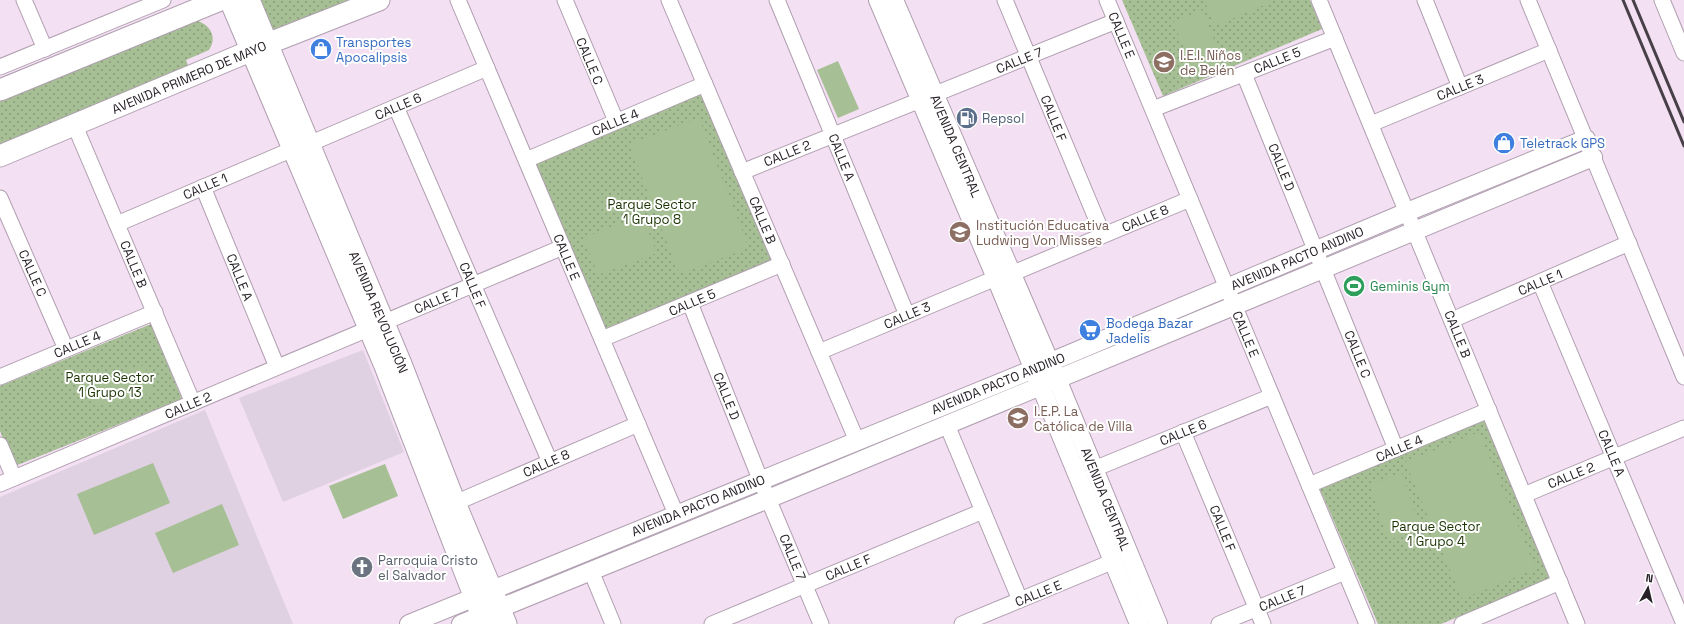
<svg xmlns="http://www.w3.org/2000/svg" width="1684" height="624" viewBox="0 0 1684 624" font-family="'Space Grotesk',sans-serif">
  <defs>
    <pattern id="park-dots" width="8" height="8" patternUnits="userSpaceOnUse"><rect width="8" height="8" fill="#a6bf94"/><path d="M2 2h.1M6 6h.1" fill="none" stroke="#879b79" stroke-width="1.8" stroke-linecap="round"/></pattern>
  </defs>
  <rect width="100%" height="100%" fill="#f3e0f2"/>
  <g fill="#dfd0e2">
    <path d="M363,350l41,102 -121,50 -44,-104z"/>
    <path d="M205,410l88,214h-293v-127z"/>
  </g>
  <g fill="url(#park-dots)">
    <path d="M257,0h110l-92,36z"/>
    <path d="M1122,0h188l12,29 -159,67z"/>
    <path d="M195,20c15,4 23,17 14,30l-23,10 4,11 -190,82v-52z"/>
    <path d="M703,92l69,170 -170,68 -69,-167z"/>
    <path d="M151,324l31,75 -167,67 -15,-35v-45z"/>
    <path d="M1484,420l67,158 -110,46h-63l-58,-135z"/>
  </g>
  <g fill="#a6bf94">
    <path d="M1204,0h72l-61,26z"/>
    <path d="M1202,10l21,51 -29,11 -21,-50z"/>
    <path d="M838,61l21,48 -21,9 -21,-48z"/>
    <path d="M699,118l50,130 -70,26 -50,-130z"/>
    <path d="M642,215l15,38 -59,22 -15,-37z"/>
    <path d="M145,365l7,28 -57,14 -7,-28z"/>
    <path d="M1479,432l57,137 -74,30 -57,-137z"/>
    <path d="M153,463l17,40 -76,32 -17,-41z"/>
    <path d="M385,464l13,32 -55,23 -14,-33z"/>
    <path d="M1402,473l19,56 -33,11 -18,-56z"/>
    <path d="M222,504l17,41 -66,28 -18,-40z"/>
  </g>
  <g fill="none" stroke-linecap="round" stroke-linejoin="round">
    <g stroke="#b09fb0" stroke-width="17">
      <g id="minor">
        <path d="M24,0l21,49"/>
        <path d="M458,0l218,514"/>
        <path d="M565,0l51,121"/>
        <path d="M669,0l188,441"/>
        <path d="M777,0l130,315"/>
        <path d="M1005,0l98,235"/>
        <path d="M1107,0l260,624"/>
        <path d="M1319,0l258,624"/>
        <path d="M1425,0l35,87"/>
        <path d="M1528,0l156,377"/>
        <path d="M1662,0l22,53"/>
        <path d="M0,67l163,-67"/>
        <path d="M1244,74l152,375"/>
        <path d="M396,107l154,355"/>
        <path d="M1153,109l182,-71"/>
        <path d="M1371,124l178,-74"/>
        <path d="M75,126l118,277"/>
        <path d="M309,144l178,-76"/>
        <path d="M526,160l179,-76"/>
        <path d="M742,172l374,-151"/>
        <path d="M203,187l74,180"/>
        <path d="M0,198l66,151"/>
        <path d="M117,224l176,-75"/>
        <path d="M1011,274l179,-75"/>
        <path d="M1540,282l144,342"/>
        <path d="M690,303l74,186 57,135"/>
        <path d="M1452,320l177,-77"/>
        <path d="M602,339l180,-75"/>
        <path d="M819,352l177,-74"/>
        <path d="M0,377l155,-65"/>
        <path d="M947,425l73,175"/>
        <path d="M1183,432l80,192"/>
        <path d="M0,445l14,33"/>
        <path d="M1094,469l178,-73"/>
        <path d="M0,484l563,-237"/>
        <path d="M1309,485l180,-75"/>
        <path d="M1524,495l160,-67"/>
        <path d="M455,503l183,-79"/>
        <path d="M591,571l22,53"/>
        <path d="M712,624l271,-113"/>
        <path d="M962,624l152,-63"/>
        <path d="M1219,624l126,-52"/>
        <path d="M1462,624l98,-42"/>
      </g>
    </g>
    <g stroke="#b09fb0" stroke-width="20">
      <g id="tertiary">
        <path d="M878,0l118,278 143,346"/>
        <path d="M894,0l163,379 101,245"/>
        <path d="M409,624l625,-255 373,-157 179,-73"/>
        <path d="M461,624l307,-125 825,-342"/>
      </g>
    </g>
    <g stroke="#b09fb0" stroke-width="23">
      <g id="secondary">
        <path d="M230,0l155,366 100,258"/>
        <path d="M249,0l152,364 54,139 51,121"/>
        <path d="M0,90l220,-90"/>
        <path d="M0,156l267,-112 112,-44"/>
      </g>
    </g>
    <use href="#minor" stroke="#fff" stroke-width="15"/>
    <use href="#tertiary" stroke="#fff" stroke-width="18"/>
    <use href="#secondary" stroke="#fff" stroke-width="21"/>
    <g stroke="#484048" stroke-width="3">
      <path d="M1623,0l61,146"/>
      <path d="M1633,0l51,122"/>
    </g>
  </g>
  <defs>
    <g id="shop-disc" transform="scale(1.15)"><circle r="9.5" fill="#3f7fe0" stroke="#fff"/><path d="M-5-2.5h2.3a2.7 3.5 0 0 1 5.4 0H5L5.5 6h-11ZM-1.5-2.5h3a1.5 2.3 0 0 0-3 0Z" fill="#fff"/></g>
    <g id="school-disc" transform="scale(1.15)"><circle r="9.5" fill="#8d6e63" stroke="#fff"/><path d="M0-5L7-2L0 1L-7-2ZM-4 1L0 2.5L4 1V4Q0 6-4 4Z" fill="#fff"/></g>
    <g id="fuel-disc" transform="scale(1.15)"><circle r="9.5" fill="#5c6f8a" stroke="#fff"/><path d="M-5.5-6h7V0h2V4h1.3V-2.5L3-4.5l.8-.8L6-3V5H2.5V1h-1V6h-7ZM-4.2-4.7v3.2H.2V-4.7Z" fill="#fff"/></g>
    <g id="stadium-disc" transform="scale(1.15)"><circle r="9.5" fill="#2e9e5b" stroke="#fff"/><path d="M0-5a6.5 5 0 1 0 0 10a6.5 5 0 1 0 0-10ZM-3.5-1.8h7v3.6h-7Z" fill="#fff"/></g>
    <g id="supermarket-disc" transform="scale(1.15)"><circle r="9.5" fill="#3f7fe0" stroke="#fff"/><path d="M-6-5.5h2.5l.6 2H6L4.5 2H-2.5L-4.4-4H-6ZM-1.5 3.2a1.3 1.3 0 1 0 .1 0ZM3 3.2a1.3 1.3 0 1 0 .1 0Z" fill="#fff"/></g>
    <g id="church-disc" transform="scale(1.15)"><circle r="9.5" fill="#6b7280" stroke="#fff"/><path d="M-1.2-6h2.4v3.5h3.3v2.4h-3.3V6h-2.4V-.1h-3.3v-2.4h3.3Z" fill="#fff"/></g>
  </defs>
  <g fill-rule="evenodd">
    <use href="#shop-disc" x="321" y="49"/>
    <use href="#school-disc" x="1164" y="62"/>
    <use href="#fuel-disc" x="967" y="118"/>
    <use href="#shop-disc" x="1504" y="143"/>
    <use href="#school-disc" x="960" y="232"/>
    <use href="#stadium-disc" x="1354" y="286"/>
    <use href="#supermarket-disc" x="1090" y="330"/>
    <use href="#school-disc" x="1018" y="418"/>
    <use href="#church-disc" x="362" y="567"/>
  </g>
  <g text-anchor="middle" stroke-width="4" stroke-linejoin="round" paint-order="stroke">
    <g font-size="13" fill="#282228" stroke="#fff">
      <text transform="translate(1122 35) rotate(67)" y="5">CALLE E</text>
      <text transform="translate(1019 60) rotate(-22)" y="5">CALLE 7</text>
      <text transform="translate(1277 60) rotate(-22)" y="5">CALLE 5</text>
      <text transform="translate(590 61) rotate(67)" y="5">CALLE C</text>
      <text transform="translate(189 77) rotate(-23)" y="5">AVENIDA PRIMERO DE MAYO</text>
      <text transform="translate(1460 87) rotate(-22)" y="5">CALLE 3</text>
      <text transform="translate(398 106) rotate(-23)" y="5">CALLE 6</text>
      <text transform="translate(1054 118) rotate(68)" y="5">CALLE F</text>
      <text transform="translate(615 122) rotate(-23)" y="5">CALLE 4</text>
      <text transform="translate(956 146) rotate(67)" y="5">AVENIDA CENTRAL</text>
      <text transform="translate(787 153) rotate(-22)" y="5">CALLE 2</text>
      <text transform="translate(842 157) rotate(68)" y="5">CALLE A</text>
      <text transform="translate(1282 167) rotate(68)" y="5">CALLE D</text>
      <text transform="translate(205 186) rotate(-23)" y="5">CALLE 1</text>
      <text transform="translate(1145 218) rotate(-23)" y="5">CALLE 8</text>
      <text transform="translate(763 220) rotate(67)" y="5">CALLE B</text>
      <text transform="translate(567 257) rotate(67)" y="5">CALLE E</text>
      <text transform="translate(1297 258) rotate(-23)" y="5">AVENIDA PACTO ANDINO</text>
      <text transform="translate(134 264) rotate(67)" y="5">CALLE B</text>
      <text transform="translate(33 273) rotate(66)" y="5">CALLE C</text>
      <text transform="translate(240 277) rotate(68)" y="5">CALLE A</text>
      <text transform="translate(1540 282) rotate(-23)" y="5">CALLE 1</text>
      <text transform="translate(473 285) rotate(67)" y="5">CALLE F</text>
      <text transform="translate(437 300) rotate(-23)" y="5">CALLE 7</text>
      <text transform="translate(692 302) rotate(-23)" y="5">CALLE 5</text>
      <text transform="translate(379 312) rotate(67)" y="5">AVENIDA REVOLUCIÓN</text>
      <text transform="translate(907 315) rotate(-23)" y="5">CALLE 3</text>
      <text transform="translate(1246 334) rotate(67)" y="5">CALLE E</text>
      <text transform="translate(1458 334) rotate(68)" y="5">CALLE B</text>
      <text transform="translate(77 344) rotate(-23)" y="5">CALLE 4</text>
      <text transform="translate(1358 354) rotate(68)" y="5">CALLE C</text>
      <text transform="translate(998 383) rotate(-22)" y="5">AVENIDA PACTO ANDINO</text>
      <text transform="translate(727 396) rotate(68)" y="5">CALLE D</text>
      <text transform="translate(188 405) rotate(-23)" y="5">CALLE 2</text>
      <text transform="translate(1183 432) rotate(-22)" y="5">CALLE 6</text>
      <text transform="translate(1399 448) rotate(-23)" y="5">CALLE 4</text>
      <text transform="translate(1612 453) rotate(67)" y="5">CALLE A</text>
      <text transform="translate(546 463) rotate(-24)" y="5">CALLE 8</text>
      <text transform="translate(1571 475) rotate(-22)" y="5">CALLE 2</text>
      <text transform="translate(1106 499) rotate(68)" y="5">AVENIDA CENTRAL</text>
      <text transform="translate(698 505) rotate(-22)" y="5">AVENIDA PACTO ANDINO</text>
      <text transform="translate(1223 528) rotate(68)" y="5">CALLE F</text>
      <text transform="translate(793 557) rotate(67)" y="5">CALLE 7</text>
      <text transform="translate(848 567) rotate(-23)" y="5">CALLE F</text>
      <text transform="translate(1038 593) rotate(-22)" y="5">CALLE E</text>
      <text transform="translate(1282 598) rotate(-22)" y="5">CALLE 7</text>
    </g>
    <g font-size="13" fill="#366cbe" stroke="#fff" text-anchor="start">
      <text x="336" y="47">Transportes<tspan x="336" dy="15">Apocalipsis</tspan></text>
      <text x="1520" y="148">Teletrack GPS</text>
      <text x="1106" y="328">Bodega Bazar<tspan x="1106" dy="15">Jadelis</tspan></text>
    </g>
    <g font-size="13" fill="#785e54" stroke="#fff" text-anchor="start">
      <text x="1180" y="60">I.E.I. Niños<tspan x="1180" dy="15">de Belén</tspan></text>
      <text x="976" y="230">Institución Educativa<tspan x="976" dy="15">Ludwing Von Misses</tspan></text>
      <text x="1034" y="416">I.E.P. La<tspan x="1034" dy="15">Católica de Villa</tspan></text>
    </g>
    <g font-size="13" fill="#4e5e75" stroke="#fff" text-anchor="start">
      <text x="982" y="123">Repsol</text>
    </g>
    <g font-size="13" fill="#1c3403" stroke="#fff">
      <text x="652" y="209">Parque Sector<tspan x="652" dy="15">1 Grupo 8</tspan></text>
      <text x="110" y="382">Parque Sector<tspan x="110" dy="15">1 Grupo 13</tspan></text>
      <text x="1436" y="531">Parque Sector<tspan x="1436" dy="15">1 Grupo 4</tspan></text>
    </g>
    <g font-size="13" fill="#27864d" stroke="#fff" text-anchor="start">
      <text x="1370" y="291">Geminis Gym</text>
    </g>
    <g font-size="13" fill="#5b616d" stroke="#fff" text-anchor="start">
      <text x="378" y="565">Parroquia Cristo<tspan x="378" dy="15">el Salvador</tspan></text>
    </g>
  </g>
  <g transform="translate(1648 588) rotate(8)" stroke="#ffffff" stroke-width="3" paint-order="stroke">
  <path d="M0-3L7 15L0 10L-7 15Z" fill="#282228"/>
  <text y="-6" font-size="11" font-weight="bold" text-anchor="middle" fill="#282228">N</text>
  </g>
</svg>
